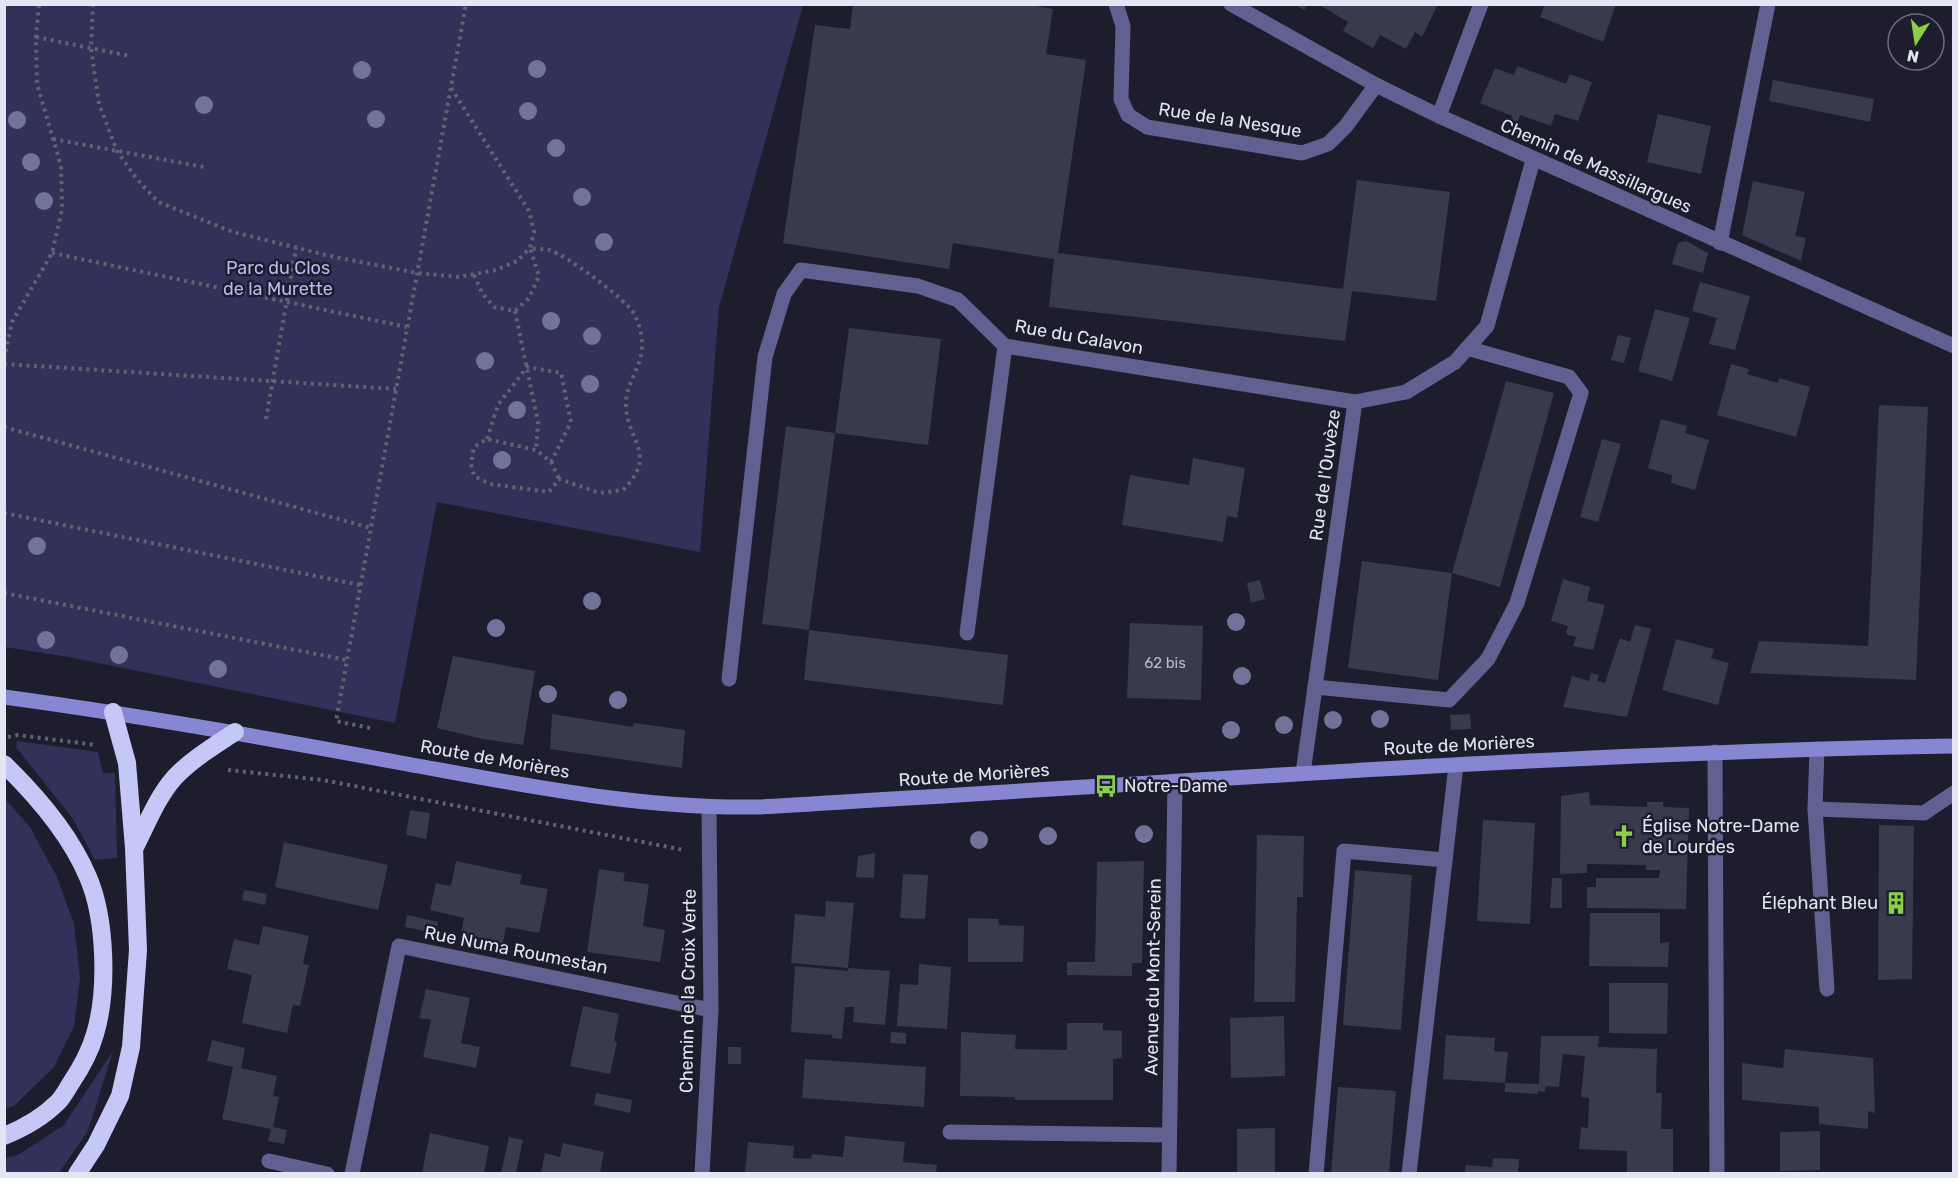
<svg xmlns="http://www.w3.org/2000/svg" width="1958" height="1178" viewBox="0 0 1958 1178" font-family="Rubik,sans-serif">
  <rect width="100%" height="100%" fill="#1d1d2e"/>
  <g fill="#32315a">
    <path d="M4,5h799l-84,302 -19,245 -263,-50 -42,221 -326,-66 -64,-10z"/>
    <path d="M17,741l81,11 5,21h12l2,85 -22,2 -22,-41 -57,-72z"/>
    <path d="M5,799l25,28 27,50 17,47 6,54 -6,48 -20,41 -40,39 -9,3z"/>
    <path d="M113,1051l-25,80 -29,42h-54v-15l13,-3 46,-30z"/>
  </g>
  <g fill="#393a4e">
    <path d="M853,4h172l28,5 -7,45 40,6 -28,193 285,36 14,-109 93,12 -14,109 -84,-10 -7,50 -296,-34 5,-48 -101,-16 -4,26 -166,-26 32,-218 35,4z"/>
    <path d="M1294,4h14l-4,6z"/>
    <path d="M1318,4h120l-16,33 -7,-5 -9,17 -26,-14 -7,13 -30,-17 5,-9z"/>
    <path d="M1545,4h71l-13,38 -63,-25z"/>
    <path d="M1517,66l49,18 4,-10 22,8 -14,39 -23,-7 -4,12 -31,-11 -3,9 -7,-3 2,-5 -32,-13 15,-35 19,7z"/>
    <path d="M1773,80l101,19 -4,23 -101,-21z"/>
    <path d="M1658,114l53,12 -10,48 -54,-12z"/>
    <path d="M1753,181l52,11 -10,44 11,2 -5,23 -59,-26z"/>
    <path d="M1686,241l22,12 -5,20 -31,-9 6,-21z"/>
    <path d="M1700,282l50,14 -15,54 -26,-6 8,-26 -25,-7z"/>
    <path d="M1655,309l35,9 -18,63 -34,-10z"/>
    <path d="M849,328l92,11 -13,106 -93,-12z"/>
    <path d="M1618,335l13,3 -7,25 -13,-3z"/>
    <path d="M1731,364l18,5 -2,5 31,9 1,-5 31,9 -14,50 -79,-22z"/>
    <path d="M1506,381l48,12 -54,194 -48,-14 -14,107 -90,-12 14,-107 90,12z"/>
    <path d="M1879,405l49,2 -12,273 -166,-7 9,-32 109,5z"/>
    <path d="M1661,419l26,7 -2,7 24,7 -14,50 -24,-7 1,-8 -24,-7z"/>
    <path d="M786,426l49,7 -26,197 -47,-6z"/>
    <path d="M1602,439l19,5 -23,78 -18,-5z"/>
    <path d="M1193,458l52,10 -8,50 -10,-2 -4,26 -101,-17 8,-50 59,10z"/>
    <path d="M1563,579l27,8 -3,14 18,4 -12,45 -20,-4 3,-9 -10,-3 2,-8 -17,-5z"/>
    <path d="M1260,580l5,19 -14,4 -4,-20z"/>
    <path d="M1130,623l73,3 -2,74 -74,-2z"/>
    <path d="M1635,625l16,4 -24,88 -64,-10 9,-31 17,5 2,-8 8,2 -2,6 8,2 15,-45 10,4z"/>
    <path d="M809,630l199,25 -5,50 -199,-25z"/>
    <path d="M1676,639l38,10 -3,9 18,5 -11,42 -56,-15z"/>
    <path d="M453,656l82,15 -12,74 -40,-6 -46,-11z"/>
    <path d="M552,714l81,13 1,-4 51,7 -3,38 -132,-19z"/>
    <path d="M1470,714l1,15 -20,1 -1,-15z"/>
    <path d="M1589,792l1,13 57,2v-5h16v5l26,1 -3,101 -99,-1v-21h9v-9h63l1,-8h-14v-5l-59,-1v9l-27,1 1,-78z"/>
    <path d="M410,810l20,3 -4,26 -20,-4z"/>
    <path d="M1483,820l52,3 -5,101 -53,-3z"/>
    <path d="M1879,825l35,1 -2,153 -34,1z"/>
    <path d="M1257,835l47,1 -1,61h-6l-2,105h-41z"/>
    <path d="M284,842l104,23 -10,45 -103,-23z"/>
    <path d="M875,853l-1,25 -18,-1 2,-21z"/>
    <path d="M456,861l66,14 -2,9 28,5 -9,44 -33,-6 -4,20 -42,-8 4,-21 -34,-8 6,-27 15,3z"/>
    <path d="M1144,861l-2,102h-10v13l-65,-1v-13h28l2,-100z"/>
    <path d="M599,869l26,4 -2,8 26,3 -6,42 22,4 -5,32 -73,-10z"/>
    <path d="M1355,870l57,5 -11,155 -58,-5z"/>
    <path d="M903,874l25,1 -3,44 -25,-1z"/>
    <path d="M1552,878h10v30h-12z"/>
    <path d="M244,890l23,4 -2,11 -23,-5z"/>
    <path d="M826,901l28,2 -6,65 -57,-5 4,-49 30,3z"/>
    <path d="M1590,913h70v30l9,-1 -1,25 -79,-1z"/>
    <path d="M407,915l31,7 -3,11 -30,-6z"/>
    <path d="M968,918l30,1 1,6 25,1 -1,36h-55z"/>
    <path d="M263,926l46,10 -6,28 6,1 -9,41 -7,-1 -6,28 -45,-10 10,-48 -25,-6 7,-30 25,6z"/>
    <path d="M919,964l32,3 -4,62 -50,-3 3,-42 18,1z"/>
    <path d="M795,966l53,5v-3l42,3 -5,54 -32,-3 1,-15h-9l-3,32 -10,-1v-3l-41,-3z"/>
    <path d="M1609,983h59l-1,51 -58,-1z"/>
    <path d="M426,989l44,9 -9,45 19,4 -4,21 -53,-11 8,-37 -12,-2z"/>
    <path d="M583,1006l36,8 -5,27 3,1 -7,32 -40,-8z"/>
    <path d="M1284,1016l1,60 -54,2 -1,-60z"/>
    <path d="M1067,1023h36v7l19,1v27l-9,1v41h-98v-3l-55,-1 1,-64 55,3 -1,14 52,1z"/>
    <path d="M891,1032l15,1v11l-16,-1z"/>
    <path d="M1446,1035l49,3 -1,13 14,1 -3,31 -62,-4z"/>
    <path d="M1541,1036h58l-1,11 59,2 -1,44h6l-1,36h12v44h-46v-22l-48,-2 2,-22 7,1 1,-30 -8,-1 4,-41 -22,-2 -4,33 -13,-1 -1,6 -7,-1v3l-33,-2v-9l34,1z"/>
    <path d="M212,1040l33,8 -4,20 36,8 -4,20 6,1 -6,30 14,3 -3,14 -16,-3 3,-12 -49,-10 11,-52 -26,-6z"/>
    <rect x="728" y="1047" width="13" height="17"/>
    <path d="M1785,1049l88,9 2,55 -7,-2v18l-49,-5v-17l-77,-7v-37l41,5z"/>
    <path d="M805,1059l121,8 -2,40 -122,-9z"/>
    <path d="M1338,1087l58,4 -7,82h-58z"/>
    <path d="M596,1093l36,7 -2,13 -36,-8z"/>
    <path d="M1275,1128v45h-38v-44z"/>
    <path d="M1820,1131v39l-40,1v-39z"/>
    <path d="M430,1133l59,13 -5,27h-62z"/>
    <path d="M845,1136l60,6 -2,20 34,3 -1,8h-191l3,-31 46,4 -1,12 18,1 1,-5 31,3z"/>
    <path d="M509,1137l14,3 -7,33h-15z"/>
    <path d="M563,1143l41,9 -4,21h-59l4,-20 15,4z"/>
    <path d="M1493,1158l26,1 -1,14h-53l1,-8 26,2z"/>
  </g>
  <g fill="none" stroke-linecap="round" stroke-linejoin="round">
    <g stroke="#626372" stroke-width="4" stroke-dasharray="3 4.5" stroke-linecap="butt">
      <path d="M93,4l-2,44 8,56 18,47 19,27 22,24 75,30 97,24 87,17 42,4 37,-7 21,-9 13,-13 4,-16 -5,-21 -78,-123"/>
      <path d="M36,37l94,19"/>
      <path d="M53,139l151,28"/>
      <path d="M52,253l355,74"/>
      <path d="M474,275l8,18 12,14 21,4 14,-13 10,-22 -9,-28c6,1 13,1 19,2 19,6 64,41 79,56 9,9 14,25 14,38 1,22 -17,39 -16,62 2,37 32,48 -3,84l-23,3 -41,-14 -10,13 -59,-8 -16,-8 -3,-12 3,-17 13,-8 49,11 15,12 8,17"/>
      <path d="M515,311l23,111 -2,28"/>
      <path d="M4,359l8,-37 40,-69 10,-43 -1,-44 -24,-82 -1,-47 3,-33"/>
      <path d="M4,364l392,25"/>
      <path d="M266,419l30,-171"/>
      <path d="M4,427l367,101"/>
      <path d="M487,439l11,-34 29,-38 34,6 10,49 -20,40"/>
      <path d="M4,513l356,72"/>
      <path d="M4,593l343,67"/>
      <path d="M370,728l-34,-7 130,-717"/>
      <path d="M8,737l10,-2 78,10"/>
      <path d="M228,770l95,10 361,70"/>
    </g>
    <g stroke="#606190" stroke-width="15">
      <path d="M1720,243l48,-239"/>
      <path d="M1817,749l-2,60 12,180"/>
      <path d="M1815,809l109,4 30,-20"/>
      <path d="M1316,1174l28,-323 101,9"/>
      <path d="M1409,1174l47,-409"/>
    </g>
    <g stroke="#606190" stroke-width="15">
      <path d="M1116,4l7,22 -2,73 7,16 19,12 155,26 26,-9 18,-18 30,-41"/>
      <path d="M1231,4l145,81 63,31 515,230"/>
      <path d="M1439,116l42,-112"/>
      <path d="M967,633l38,-287"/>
      <path d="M729,679l36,-322 19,-63 17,-24 117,16 40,14 47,46 350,56"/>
      <path d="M1315,687l134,13 39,-41 29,-56 64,-210 -12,-16 -102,-29"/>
      <path d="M1715,752l2,422"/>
      <path d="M1303,773l52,-371 51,-10 49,-30 32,-36 46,-166"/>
      <path d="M950,1132l219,3"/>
      <path d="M269,1161l58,13"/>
      <path d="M352,1174l47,-228 312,64"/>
      <path d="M702,1174l9,-164 -2,-202"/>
      <path d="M1169,1174l6,-393"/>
    </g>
    <path stroke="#8686d2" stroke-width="15" d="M4,697c135,18 269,42 403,67 116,21 233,45 351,43 398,-23 796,-54 1196,-61"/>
    <g stroke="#c5c7f7" stroke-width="18">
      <path d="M4,764c33,32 66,70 84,113 18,42 20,114 7,157 -5,18 -14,34 -24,49 -4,6 -8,14 -13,19 -15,15 -34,26 -54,34"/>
      <path d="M135,847c12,-23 22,-50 40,-70 17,-18 39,-31 60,-45"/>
      <path d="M77,1174l19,-29 24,-49 11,-49 7,-97 -4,-102 -7,-85 -14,-51"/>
    </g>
  </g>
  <g fill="#72739a">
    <circle cx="537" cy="69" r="9"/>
    <circle cx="362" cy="70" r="9"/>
    <circle cx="204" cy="105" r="9"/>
    <circle cx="528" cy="111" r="9"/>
    <circle cx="376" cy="119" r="9"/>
    <circle cx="17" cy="120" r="9"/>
    <circle cx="556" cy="148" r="9"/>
    <circle cx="31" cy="162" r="9"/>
    <circle cx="582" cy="197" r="9"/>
    <circle cx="44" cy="201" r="9"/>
    <circle cx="604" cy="242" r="9"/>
    <circle cx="551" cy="321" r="9"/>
    <circle cx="592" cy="336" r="9"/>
    <circle cx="485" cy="361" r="9"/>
    <circle cx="590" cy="384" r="9"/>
    <circle cx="517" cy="410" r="9"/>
    <circle cx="502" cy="460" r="9"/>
    <circle cx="37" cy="546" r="9"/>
    <circle cx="592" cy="601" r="9"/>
    <circle cx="1236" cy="622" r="9"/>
    <circle cx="496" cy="628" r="9"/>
    <circle cx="46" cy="640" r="9"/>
    <circle cx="119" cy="655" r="9"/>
    <circle cx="218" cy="669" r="9"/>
    <circle cx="1242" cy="676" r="9"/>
    <circle cx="548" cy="694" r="9"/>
    <circle cx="618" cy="700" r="9"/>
    <circle cx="1380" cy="719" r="9"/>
    <circle cx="1333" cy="720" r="9"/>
    <circle cx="1284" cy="725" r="9"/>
    <circle cx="1231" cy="730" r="9"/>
    <circle cx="1144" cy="834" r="9"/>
    <circle cx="1048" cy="836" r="9"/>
    <circle cx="979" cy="840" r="9"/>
  </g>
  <defs>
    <g id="bus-bare" transform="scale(1.8)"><path d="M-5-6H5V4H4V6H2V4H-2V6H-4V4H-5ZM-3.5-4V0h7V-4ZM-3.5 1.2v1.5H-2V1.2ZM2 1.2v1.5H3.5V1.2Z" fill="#89cf49" stroke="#1d1d2e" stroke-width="2.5" paint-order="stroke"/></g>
    <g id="church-bare" transform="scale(1.8)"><path d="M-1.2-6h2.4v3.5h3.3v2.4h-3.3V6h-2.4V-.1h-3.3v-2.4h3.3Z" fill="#89cf49" stroke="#1d1d2e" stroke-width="2.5" paint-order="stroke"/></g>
    <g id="building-bare" transform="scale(1.8)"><path d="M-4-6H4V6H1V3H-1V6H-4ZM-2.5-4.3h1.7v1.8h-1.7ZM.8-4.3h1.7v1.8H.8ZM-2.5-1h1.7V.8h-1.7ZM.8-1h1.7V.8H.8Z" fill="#89cf49" stroke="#1d1d2e" stroke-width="2.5" paint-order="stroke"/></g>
  </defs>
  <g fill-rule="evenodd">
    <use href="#bus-bare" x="1106" y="786"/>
    <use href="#church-bare" x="1624" y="836"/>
    <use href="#building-bare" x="1896" y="903"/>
  </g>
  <g text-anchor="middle" stroke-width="5" stroke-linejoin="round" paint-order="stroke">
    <g font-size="15" fill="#b9bac9">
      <text x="1165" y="668">62 bis</text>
    </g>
    <g font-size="18" fill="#e4e5f2" stroke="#1d1d2e">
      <text transform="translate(1230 120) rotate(9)" y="6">Rue de la Nesque</text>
      <text transform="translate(1596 166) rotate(24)" y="6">Chemin de Massillargues</text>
      <text transform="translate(1079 337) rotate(10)" y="6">Rue du Calavon</text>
      <text transform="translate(1325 475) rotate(-82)" y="6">Rue de l'Ouvèze</text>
      <text transform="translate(1459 745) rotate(-3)" y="6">Route de Morières</text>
      <text transform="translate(495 759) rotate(10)" y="6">Route de Morières</text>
      <text transform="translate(974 775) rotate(-4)" y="6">Route de Morières</text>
      <text transform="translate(516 950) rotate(11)" y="6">Rue Numa Roumestan</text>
      <text transform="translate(1153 977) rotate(-89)" y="6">Avenue du Mont-Serein</text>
      <text transform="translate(688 991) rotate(-89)" y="6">Chemin de la Croix Verte</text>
    </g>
    <g font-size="18" fill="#b7b9f3" stroke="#1d1d2e">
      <text x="278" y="274">Parc du Clos<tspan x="278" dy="21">de la Murette</tspan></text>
    </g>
    <g font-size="18" fill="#e4e5f2" stroke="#1d1d2e" text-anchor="start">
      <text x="1124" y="792">Notre-Dame</text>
      <text x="1642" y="832">Église Notre-Dame<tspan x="1642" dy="21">de Lourdes</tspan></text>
      <text x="1878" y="909" text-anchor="end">Éléphant Bleu</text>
    </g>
  </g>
  <rect width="1958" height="1178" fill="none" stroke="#e4e5f2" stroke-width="12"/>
  <g transform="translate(1916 42) rotate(192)"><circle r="28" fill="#1d1d2e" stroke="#6d6d7c" stroke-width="1.5"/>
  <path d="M0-4.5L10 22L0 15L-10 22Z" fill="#89cf49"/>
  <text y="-9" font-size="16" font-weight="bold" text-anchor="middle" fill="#e4e5f2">N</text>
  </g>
</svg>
